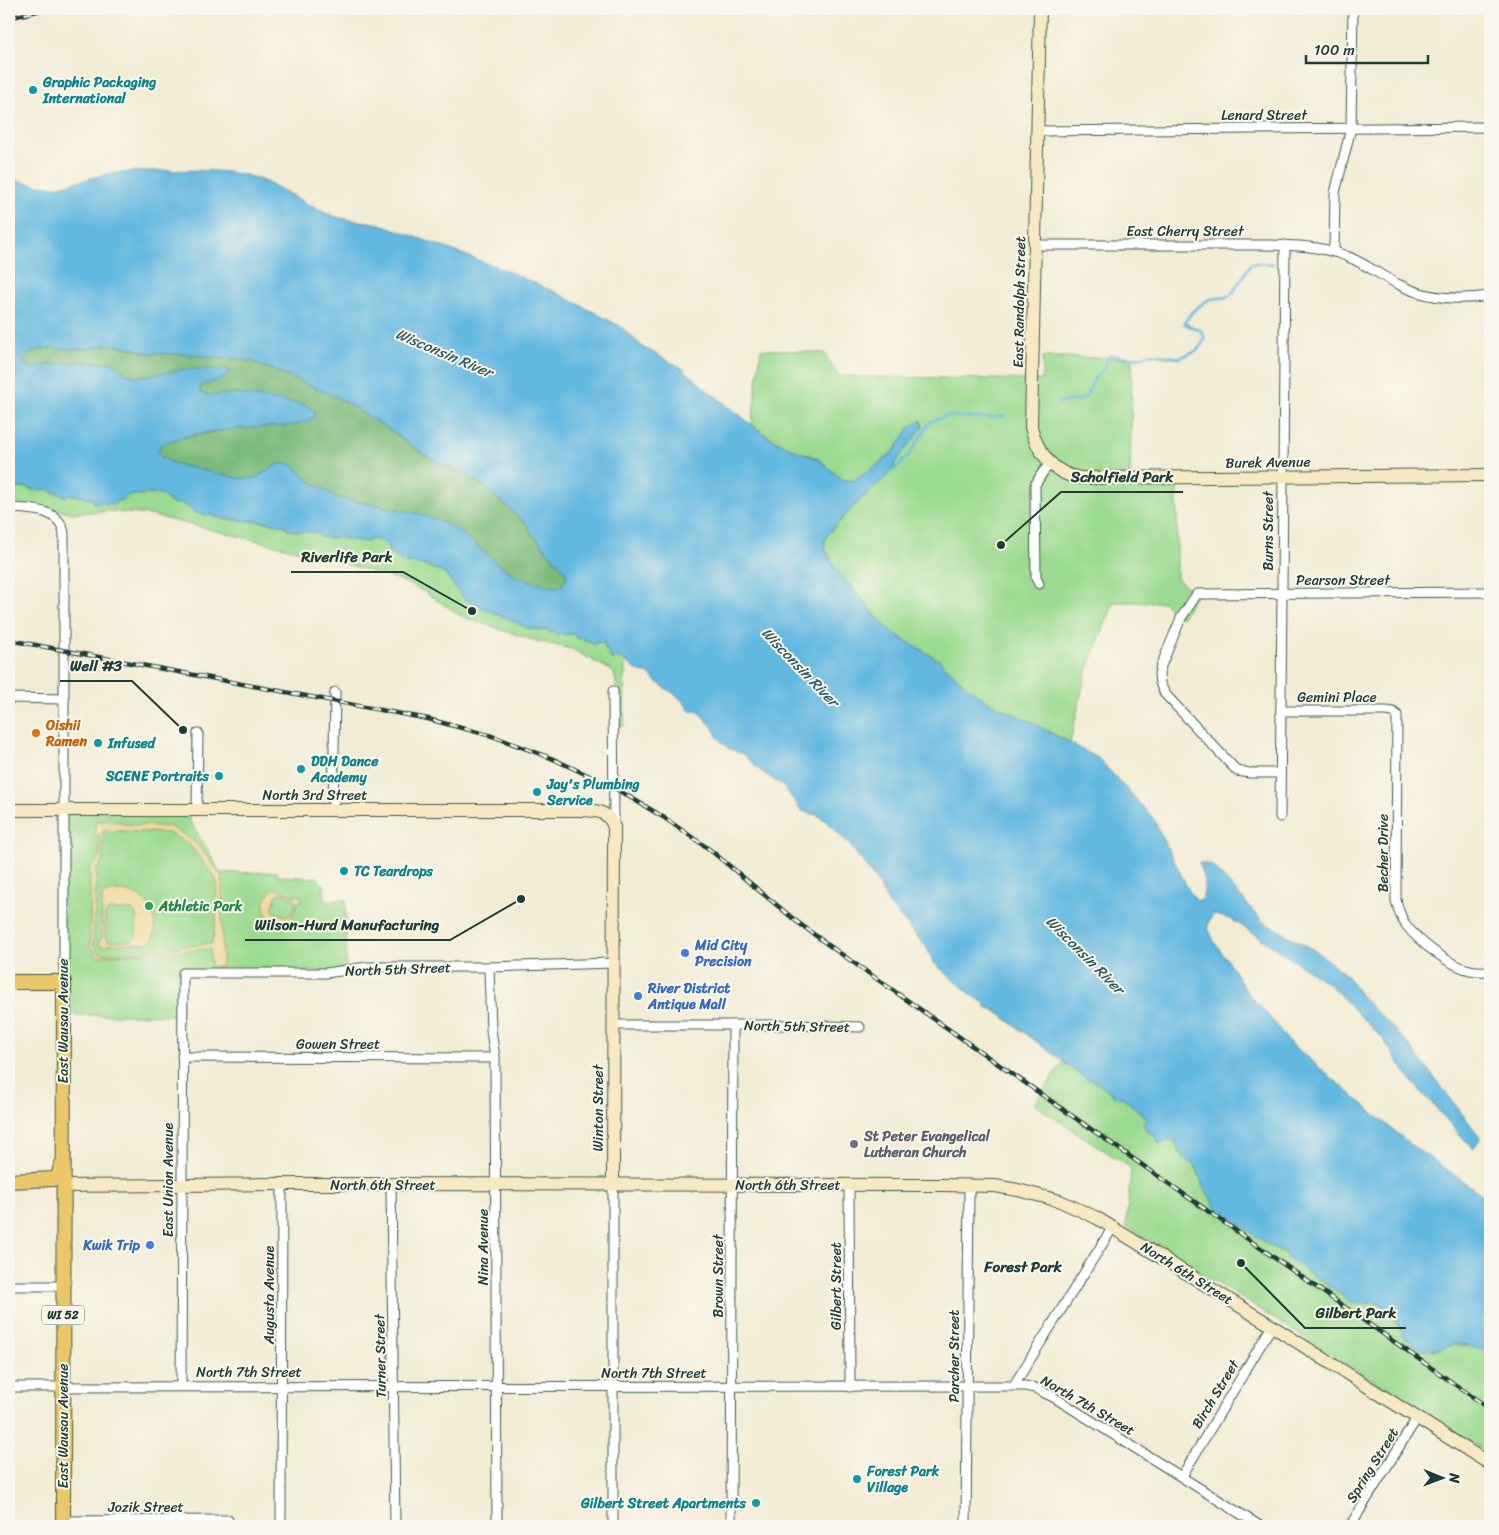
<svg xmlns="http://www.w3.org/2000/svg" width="1499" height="1535" viewBox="0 0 1499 1535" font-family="Sriracha,sans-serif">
  <rect width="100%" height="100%" fill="#fbf7ec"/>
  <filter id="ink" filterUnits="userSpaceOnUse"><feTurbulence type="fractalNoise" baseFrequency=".02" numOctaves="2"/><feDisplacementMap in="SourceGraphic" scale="10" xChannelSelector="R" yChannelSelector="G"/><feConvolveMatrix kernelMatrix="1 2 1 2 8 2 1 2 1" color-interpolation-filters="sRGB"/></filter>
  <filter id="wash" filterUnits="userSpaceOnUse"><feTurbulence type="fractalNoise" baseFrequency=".0096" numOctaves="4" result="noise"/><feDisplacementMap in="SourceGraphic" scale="20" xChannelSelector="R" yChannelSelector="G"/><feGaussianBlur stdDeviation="1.12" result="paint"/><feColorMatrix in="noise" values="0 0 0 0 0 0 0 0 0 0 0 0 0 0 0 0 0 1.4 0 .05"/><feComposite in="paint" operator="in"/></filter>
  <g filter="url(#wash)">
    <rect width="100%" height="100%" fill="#f2ecd4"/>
    <g fill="#9bda90" stroke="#5d8c62">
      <path d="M761,349l63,4 15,23 203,4 1,-23 89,1 -2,125h47v96l20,15 -16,24 -18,-16h-49l-28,71 -16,70 -41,-22 -41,-19 -21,-15 -28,-27 -38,-22 -15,-11 -47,-54 -14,-24v-9l3,-6 32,-34 28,-25 33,-55c-16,9 -19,25 -33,36 -7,6 -29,25 -38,25 -13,0 -21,-15 -31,-22 -7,-4 -17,-6 -25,-9 -15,-7 -29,-15 -42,-26z"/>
      <path d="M25,487l7,3 15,-1 7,4 22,2 16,4 31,1 6,-5 32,-1 18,10 4,-1 13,10 14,2 13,4 44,3 19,4 7,4 25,3 12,5 9,-1 43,3 24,23 14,1 22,8 6,5 9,13 8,9 70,31c13,-2 24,7 38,4l19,10 7,-2 5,2 1,5 8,10 7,-1 5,2 -1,66h-7l-1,-45 -2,-8 -5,-4 -37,-20 -39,-9 -70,-23 -40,-26 -20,-10 -90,-27 -163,-39 -41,-4 -36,2 -42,-8 -22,-3v-12z"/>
      <path d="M63,811h126l1,10 31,52 56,-1 1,4 40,2 3,5 3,1v16h22v71l-164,1 -1,43h-118z"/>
      <path d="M1063,1062l22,16 9,3 11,7 8,7 9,2 25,21 -4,4c3,7 4,11 11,13l5,8 15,-4 7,16 5,5 9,5 9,22 12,20 54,39 13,6 4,5 20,12 22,18 40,16h9l15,15 9,14 1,4c12,11 22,16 39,12 4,-1 10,-3 15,-3 10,0 20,3 30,6l3,-1v104l-364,-228 5,-58 -97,-64z"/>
    </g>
    <path fill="#7cba7a" stroke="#4e7c57" d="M105,345l18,1 26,7 39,1 27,4 24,1 15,3 83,35 53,33 39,28 35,16 18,11 46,40 2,7 36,40 1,3 -3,8 -5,4 -10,-1 -30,-8 -106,-66 -75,-14 -28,-17 -17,-16h-17l-21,13h-18l-65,-15 -11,-7 -3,-5 3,-6 9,-5 50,-9 18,-37 -32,1 -6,-3v-5l2,-2 21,-6 -35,-10 -51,8 -12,-4 -11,-11 -51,1 -33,5 -5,-4 -1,-5c13,-17 38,-8 57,-10 8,0 16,-2 24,-4z"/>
    <g fill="#eeda9e" stroke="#868c69" fill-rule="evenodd">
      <path d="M95,821l28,1v2l48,3 23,14 26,33 2,5v88l-11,-1 -1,-17 -112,7 -8,-9v-79l10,-10v-23h-5zM103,830l66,3 21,12 25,32 2,5 -1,39 -4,22c-16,2 -102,14 -112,10 -4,-2 -6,-6 -7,-9l4,-74 6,-10z"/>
      <path d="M274,888l21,8 4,-1 3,2v4l-4,1 -8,21h-15c-15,-10 -13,-24 -1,-35zM281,893l13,5 2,4 -5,13 -4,2 -13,-5 -2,-4 5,-13z"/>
      <path d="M113,891c30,-3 51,23 38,52l-42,1 -5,3 -4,-2 -1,-4 3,-3v-43zM109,910h23l4,4v23l-4,4h-23l-4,-3v-24z"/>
    </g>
    <path fill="#64b8e0" stroke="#427a8a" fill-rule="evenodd" d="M148,171c34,0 77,-4 110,8 26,9 49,28 75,37 18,6 36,4 53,10l119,44 50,22 65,34 24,22 38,20 24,21 62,48 27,13 23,9 24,20 9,2 6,-2 31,-22 8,-8 13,-21 12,-8 2,7 -22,28 -13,20 -28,25 -32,34 -3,6v9l14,24 47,54 15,11 38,22 28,27 21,15 41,19 69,37 55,60 37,75 7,8 4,-1c7,-11 1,-26 -2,-37l10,1 6,4 47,53 57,32 26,21 10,12 6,10 44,44 76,98 -8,11 -65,-72 -24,-37 -55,-56 -96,-64 -20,-6 -4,7 -1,7 7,15 17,24 16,27 20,21 20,26 122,103 80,56v150l-3,1 -25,-7h-7l-16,5 -15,1 -4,-1 -17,-13c-1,-9 -17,-30 -26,-33 -9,-2 -15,3 -24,0l-66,-46 -4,-5 -13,-6 -55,-39 -11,-20 -9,-22 -9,-5 -5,-6 -7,-14 -15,3 -5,-8c-7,-2 -8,-6 -11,-13l4,-4 -25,-21h-5l-23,-16 -9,-3 -92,-69 -6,-1 -3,-5 -13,-9 -38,-32 -6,-14 -38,-44 -13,-24 -26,-35 -23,-23 -10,-7 -15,-4 -19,-25 -22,-15 -18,-17 -15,-6 -10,-10 -4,-9 -15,-17 -9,-1c-13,-21 -28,-21 -42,-38 -11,1 -17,-9 -26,-14 -3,-2 -8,0 -12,-1l-6,-14 -5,-2 -5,3 -6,-5 -12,-2 -3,-4c-9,1 -18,2 -26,-4l-17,-1 -53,-24 -12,-6 -8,-9 -9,-13 -6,-5 -22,-8 -14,-1 -16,-9 -3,-8 -5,-5 -11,-2 -3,3 -26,-3 -3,-2 -9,1 -10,-1 -2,-4 -30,-3 -2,-4 -19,-4 -44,-3 -13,-4 -14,-2 -13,-10c-14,4 -13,-2 -22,-9l-32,1 -6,5 -7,1 -1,3 -21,-1 -2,-4 -23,-5 -3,3c-8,-3 -20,-11 -28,-6l-13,-4 -16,3v-311l28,6 18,2 57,-14zM105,345l18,1 26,7 39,1 27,4 24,1 15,3 83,35 53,33 39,28 35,16 18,11 46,40 2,6 36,41 1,3 -3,8 -5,4 -10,-1 -30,-8 -20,-13 -35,-30 -21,-13 -30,-10 -75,-14 -28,-17 -17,-16 -8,-2 -9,2 -21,13h-18l-65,-15 -11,-7 -3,-5 3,-6c26,-14 73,-15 104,-18 19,-1 31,0 49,-9l1,-7 -12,-7 -65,-10 -32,1 -6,-3v-5l2,-2 21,-6 8,-8 -7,-2h-36l-51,8 -12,-4 -11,-11 -51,1 -32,5 -6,-4 -1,-5c13,-17 38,-8 57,-10 8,0 16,-2 24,-4z"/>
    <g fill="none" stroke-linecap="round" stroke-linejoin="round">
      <g stroke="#64b8e0" stroke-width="2.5">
        <path d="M1058,403l25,-4 4,-3 7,-18 10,-8 4,-13 3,-2 25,3 15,-4 28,4 19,-8 6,-9c0,-17 -13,-11 -20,-18l9,-12 13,-10 5,-2 15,-2 6,-3 19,-30 5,-1 17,1"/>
        <path d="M888,474l8,-6 13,-13 21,-33 15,-6 41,2 19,-2"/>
      </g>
    </g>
  </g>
  <g filter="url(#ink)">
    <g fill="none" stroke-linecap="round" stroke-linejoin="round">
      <g stroke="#3f574c" stroke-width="11">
        <g id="street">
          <path d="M1037,131l453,-4"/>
          <path d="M1036,245h231c26,0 55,1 79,11 19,7 36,21 54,29 27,14 61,15 90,11"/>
          <path d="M1334,252l1,-59 16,-65 2,-119"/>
          <path d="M9,508c20,1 52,0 55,26v448"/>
          <path d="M1039,584l-3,-6 -1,-93 8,-13 8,-9"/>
          <path d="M613,691l1,133"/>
          <path d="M9,698l55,1"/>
          <path d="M1281,711h105l7,1 4,3 -1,185c2,9 5,18 10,25 13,17 44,41 64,45 7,2 14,1 20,1"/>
          <path d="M1280,773h-30l-13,-2 -72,-77 -5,-11 -1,-9 2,-8 20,-48 16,-24 293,-2"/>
          <path d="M333,810l2,-118"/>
          <path d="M197,811l1,-78"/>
          <path d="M1280,817l5,-572"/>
          <path d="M489,967l2,63 4,28 2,468"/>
          <path d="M614,1025h177l69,2"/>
          <path d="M182,1057l313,1"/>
          <path d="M391,1185l4,341"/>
          <path d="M849,1185l1,202"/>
          <path d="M9,1286h54"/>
          <path d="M1014,1385l99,-158"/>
          <path d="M181,1386l2,-413h143l41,-6h122l125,-4"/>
          <path d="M9,1387l1016,-1 10,2 20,10 205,128"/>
          <path d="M1182,1476l90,-150"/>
          <path d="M63,1521l165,-1"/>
          <path d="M281,1526l1,-342"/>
          <path d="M613,1526v-341"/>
          <path d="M731,1526l2,-501"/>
          <path d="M966,1526l3,-340"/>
          <path d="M1350,1526l67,-108"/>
        </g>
      </g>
      <g stroke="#3f574c" stroke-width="14">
        <g id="secondary">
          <path d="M1040,9l-9,418c6,25 23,48 50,51l409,-3"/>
          <path d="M9,810h573c16,1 26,1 32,17l-1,358"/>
          <path d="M63,1186l219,-2 662,1 51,1 23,4 42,11 37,17 175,108 218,138"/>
        </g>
      </g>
      <g stroke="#3f574c" stroke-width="16">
        <g id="primary">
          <path d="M9,982h55l-1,544"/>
          <path d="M9,1181l46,-2 4,-5 2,-9"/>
        </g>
      </g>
      <use href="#street" stroke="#fff" stroke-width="9"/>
      <use href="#secondary" stroke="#f7e9c3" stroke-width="12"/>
      <use href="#primary" stroke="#eac769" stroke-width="14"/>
      <g stroke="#1f3d34" stroke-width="4.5">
        <g id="rail">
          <path d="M9,18l36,-9"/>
          <path d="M9,640l419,79 64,17 59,22 62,29 50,30 46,32 87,72 31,23 663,465"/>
        </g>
      </g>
      <use href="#rail" stroke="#fbf7ec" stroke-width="2.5" stroke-dasharray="8" stroke-linecap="butt"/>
    </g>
  </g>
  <g fill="#0f9aa8" stroke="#fbf7ec" stroke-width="2">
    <circle cx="33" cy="90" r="5"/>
    <circle cx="98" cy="743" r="5"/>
    <circle cx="301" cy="769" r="5"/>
    <circle cx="219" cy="776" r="5"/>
    <circle cx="537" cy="792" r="5"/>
    <circle cx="344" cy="871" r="5"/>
    <circle cx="857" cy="1479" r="5"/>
    <circle cx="756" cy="1503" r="5"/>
  </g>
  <circle fill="#e8710a" stroke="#fbf7ec" stroke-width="2" cx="36" cy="733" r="5"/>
  <circle fill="#2e9e5b" stroke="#fbf7ec" stroke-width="2" cx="149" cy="906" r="5"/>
  <g fill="#3f7fe0" stroke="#fbf7ec" stroke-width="2">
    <circle cx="685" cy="953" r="5"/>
    <circle cx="638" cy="996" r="5"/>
    <circle cx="150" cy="1245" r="5"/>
  </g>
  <circle fill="#6b7280" stroke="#fbf7ec" stroke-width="2" cx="854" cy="1144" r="5"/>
  <g text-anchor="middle" stroke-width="4" stroke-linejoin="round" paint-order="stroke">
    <rect fill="#fbf7ec" stroke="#61756b" stroke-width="1" x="42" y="1305.5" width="42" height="19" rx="4"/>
    <g font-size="12" font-weight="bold" fill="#1f3d34">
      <text x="63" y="1319">WI 52</text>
    </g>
    <g font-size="14" font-weight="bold" fill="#0d838f" stroke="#fbf7ec" text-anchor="start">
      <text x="43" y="87">Graphic Packaging<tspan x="43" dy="16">International</tspan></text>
      <text x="108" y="748">Infused</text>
      <text x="311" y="766">DDH Dance<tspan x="311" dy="16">Academy</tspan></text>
      <text x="209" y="781" text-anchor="end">SCENE Portraits</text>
      <text x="547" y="789">Jay's Plumbing<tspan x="547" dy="16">Service</tspan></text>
      <text x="354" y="876">TC Teardrops</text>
      <text x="867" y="1476">Forest Park<tspan x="867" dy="16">Village</tspan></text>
      <text x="746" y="1508" text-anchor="end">Gilbert Street Apartments</text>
    </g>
    <g font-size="14" fill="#1f3d34" stroke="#fbf7ec">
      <text x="1264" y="120">Lenard Street</text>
      <text x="1185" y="236">East Cherry Street</text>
      <text transform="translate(1019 302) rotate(-89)" y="5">East Randolph Street</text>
      <text transform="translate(1268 462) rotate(-1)" y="5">Burek Avenue</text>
      <text transform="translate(1268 531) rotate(-90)" y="5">Burns Street</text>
      <text x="1343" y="585">Pearson Street</text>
      <text x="1337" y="702">Gemini Place</text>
      <text x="315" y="800">North 3rd Street</text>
      <text transform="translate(1383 853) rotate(-90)" y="5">Becher Drive</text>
      <text transform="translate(398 969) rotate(-2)" y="5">North 5th Street</text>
      <text transform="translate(63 1021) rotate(-90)" y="5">East Wausau Avenue</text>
      <text transform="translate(797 1026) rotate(1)" y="5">North 5th Street</text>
      <text x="338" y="1049">Gowen Street</text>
      <text transform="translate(598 1108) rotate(-90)" y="5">Winton Street</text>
      <text transform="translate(168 1180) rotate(-90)" y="5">East Union Avenue</text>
      <text x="383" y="1190">North 6th Street</text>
      <text x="788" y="1190">North 6th Street</text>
      <text transform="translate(483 1247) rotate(-90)" y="5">Nina Avenue</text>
      <text transform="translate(1187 1273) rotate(32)" y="5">North 6th Street</text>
      <text transform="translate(718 1276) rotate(-90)" y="5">Brown Street</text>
      <text transform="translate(836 1286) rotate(-90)" y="5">Gilbert Street</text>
      <text transform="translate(269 1295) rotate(-90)" y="5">Augusta Avenue</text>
      <text transform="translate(380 1356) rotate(-91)" y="5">Turner Street</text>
      <text transform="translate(954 1356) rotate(-90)" y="5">Parcher Street</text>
      <text x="249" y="1377">North 7th Street</text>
      <text x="654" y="1378">North 7th Street</text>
      <text transform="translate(1215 1394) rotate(-59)" y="5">Birch Street</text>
      <text transform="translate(1088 1405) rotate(30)" y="5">North 7th Street</text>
      <text transform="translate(63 1426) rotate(-90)" y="5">East Wausau Avenue</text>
      <text transform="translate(1372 1465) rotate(-58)" y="5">Spring Street</text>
      <text x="146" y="1512">Jozik Street</text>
    </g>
    <g font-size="14" font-weight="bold" fill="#c56008" stroke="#fbf7ec" text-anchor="start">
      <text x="46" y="730">Oishii<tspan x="46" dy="16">Ramen</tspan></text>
    </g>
    <g font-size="14" font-weight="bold" fill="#27864d" stroke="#fbf7ec" text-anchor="start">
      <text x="159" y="911">Athletic Park</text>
    </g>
    <g font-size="14" font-weight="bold" fill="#366cbe" stroke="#fbf7ec" text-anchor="start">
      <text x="695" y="950">Mid City<tspan x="695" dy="16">Precision</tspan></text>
      <text x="648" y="993">River District<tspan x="648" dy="16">Antique Mall</tspan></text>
      <text x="140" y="1250" text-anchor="end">Kwik Trip</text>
    </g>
    <g font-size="14" font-weight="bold" fill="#5b616d" stroke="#fbf7ec" text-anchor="start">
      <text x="864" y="1141">St Peter Evangelical<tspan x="864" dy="16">Lutheran Church</tspan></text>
    </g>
    <g font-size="15" font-style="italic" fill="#305c5f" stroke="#fbf7ec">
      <text transform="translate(444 353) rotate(23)" y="5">Wisconsin River</text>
      <text transform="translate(800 667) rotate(46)" y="5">Wisconsin River</text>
      <text transform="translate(1085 955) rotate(45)" y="5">Wisconsin River</text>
    </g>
    <g font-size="15" font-weight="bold" fill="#1f3d34" stroke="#fbf7ec">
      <text x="1023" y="1272">Forest Park</text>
    </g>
  </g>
  <path fill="none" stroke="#1f3d34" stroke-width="2" d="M1001 545L1061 492H1183M472 611L403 572H291M183 730L132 681H60M521 899L450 940H245M1241 1263L1305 1328H1406"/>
  <g fill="#1f3d34" stroke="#fbf7ec" stroke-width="2">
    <circle cx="1001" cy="545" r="5"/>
    <circle cx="472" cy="611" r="5"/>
    <circle cx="183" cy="730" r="5"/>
    <circle cx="521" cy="899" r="5"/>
    <circle cx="1241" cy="1263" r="5"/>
  </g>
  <g font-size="15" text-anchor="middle" font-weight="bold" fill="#1f3d34" stroke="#fbf7ec" stroke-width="4" stroke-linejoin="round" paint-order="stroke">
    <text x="1122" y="482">Scholfield Park</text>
    <text x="347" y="562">Riverlife Park</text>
    <text x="96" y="671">Well #3</text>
    <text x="347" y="930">Wilson-Hurd Manufacturing</text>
    <text x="1356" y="1318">Gilbert Park</text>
  </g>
  <rect width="1499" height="1535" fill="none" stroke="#fbf7ec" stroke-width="30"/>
  <g transform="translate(1442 1478) rotate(91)" stroke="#fbf7ec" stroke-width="4" paint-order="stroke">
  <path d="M0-4L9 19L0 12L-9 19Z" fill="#1f3d34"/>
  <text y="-8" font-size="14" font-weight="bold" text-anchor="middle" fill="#1f3d34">N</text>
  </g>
  <path d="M1306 55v8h122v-8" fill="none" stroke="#1f3d34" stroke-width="2.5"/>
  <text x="1314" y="55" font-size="15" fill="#1f3d34" stroke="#fbf7ec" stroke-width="4" paint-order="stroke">100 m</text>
</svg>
